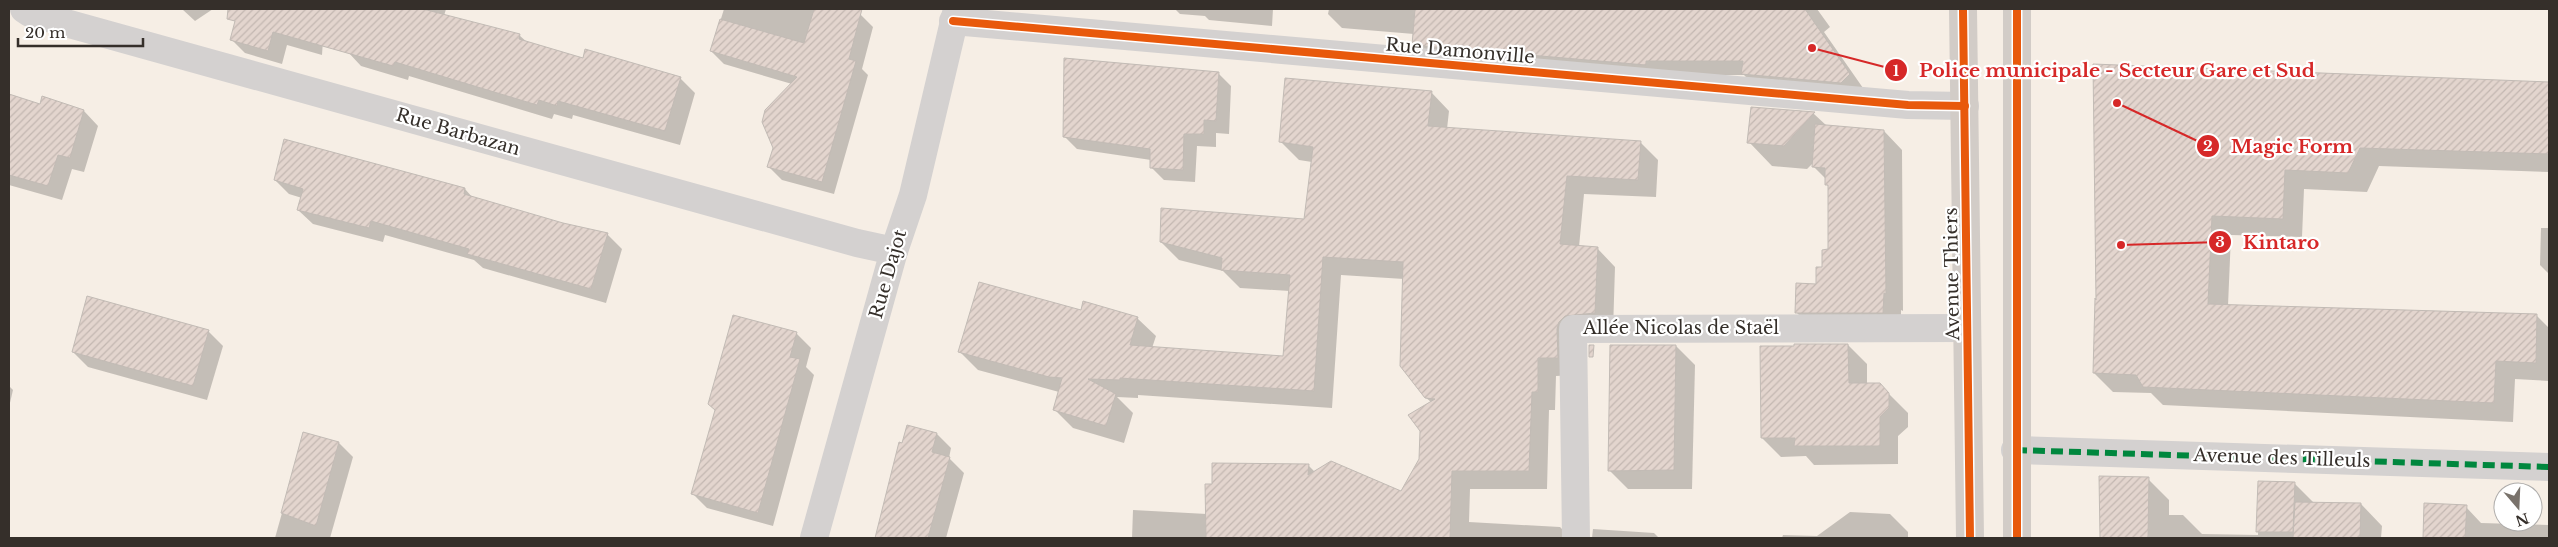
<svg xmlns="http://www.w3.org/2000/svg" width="2558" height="547" viewBox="0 0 2558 547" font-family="'Libre Baskerville',serif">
  <defs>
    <pattern id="building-hatch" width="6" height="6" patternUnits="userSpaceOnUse" patternTransform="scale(1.25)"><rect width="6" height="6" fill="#e3d5ce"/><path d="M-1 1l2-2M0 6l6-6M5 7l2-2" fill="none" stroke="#c3b7b1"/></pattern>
  </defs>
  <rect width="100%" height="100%" fill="#f6eee5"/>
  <g fill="#0003">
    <path d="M182,9h31l-18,12z"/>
    <path d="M240,9h85l-3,46 -35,-10 -5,19 -37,-11 -14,-14z"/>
    <path d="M359,9h68l-2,7h2l2,-7h17l-2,7 75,19 9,8 56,16 96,19 15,15 -15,52 -107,-30 -1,4 -18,-5 -2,5 -143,-43 -1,4 -47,-14 -14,-15z"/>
    <path d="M724,9h118l18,5 13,13 -11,42 6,6 -34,119 -52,-14 -13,-13 23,-83 -68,-20 -13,-13z"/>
    <path d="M1175,9h98l-1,17 -63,-6 -4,-4 -25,-2z"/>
    <path d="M1329,9h488l13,18 -6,5 39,56h-106l-13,-13h-85l-232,-16 -14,-14 1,-11 -72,-6 -14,-14z"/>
    <path d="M2094,65l455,18v89l-170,-6 -12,26 -63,-3 -2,48 -71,-2 -3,71 308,9 13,13v53l-34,-2 -2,43 -350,-17 -12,-12 -38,-1 -19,-19 2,-72z"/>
    <path d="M1218,73l13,13 -2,48 -13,-1v14l-19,-1 -2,36 -31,-2 -13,-13v-7l-74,-11 -13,-13z"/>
    <path d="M1431,92l18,19 -2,18 193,13 18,18 -2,37 -72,-3 -5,53 18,1 18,19 -2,64 -30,3 -8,41 -19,1 -1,34h-6l-2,79h-77l-1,33 91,5 11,11h-439l1,-28 74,4 101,-49 7,7 87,20 19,-33 10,-57 -6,-5 -21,-118 -63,-4 -9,133 -194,-13v3l-21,-1 16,16 -9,30 -51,-15 -18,-18 4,-18 -81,-22 -18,-18 122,-41 55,7 19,18 -4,12 132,9 6,-66 -50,-3 -17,-17 -44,-11 -18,-18 144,-22 7,-58 -13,-2 -18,-18z"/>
    <path d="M16,97l24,8 3,-7 41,13 14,15 -14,46 -12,-3 -10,31 -53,-15v-64z"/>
    <path d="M1752,108l62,6 13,12 57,5 18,19 1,161 -2,-1v20l-86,1 -19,-19 22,-27 12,-34v-63l-4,-4v-5l-13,-13v-3l-6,6 -35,-3 -23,-24z"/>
    <path d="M275,180l190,9 8,9 89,26 45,10 15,15 -16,54 -123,-35 -9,-8 -89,-25 -2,7 -70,-18 -15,-14 4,-12 -13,-4z"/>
    <path d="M2541,228h8v46l-9,-9z"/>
    <path d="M734,317l63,17 14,14 -5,19 8,8 -41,151 -66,-18 -14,-14 23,-83z"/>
    <path d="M208,331l15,15 -16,54 -119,-33 -15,-15z"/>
    <path d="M1848,345l19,19v20h12l29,29v14l-10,9v28l-84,1 -8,-9 -25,1 -19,-19z"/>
    <path d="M1676,346l19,19 -3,124h-64l-19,-19z"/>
    <path d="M9,386l4,4 -4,17z"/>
    <path d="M304,434l35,9 14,14 -23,81h-55z"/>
    <path d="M937,434l14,14 -2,10 15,15 -18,65h-70l24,-94z"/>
    <path d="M2101,477l47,2 21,21v15h14l19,19 56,1 1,-53 35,1 21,21h46l21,22 -1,12h-280z"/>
    <path d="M2425,505l41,2 15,16 68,2v13h-125z"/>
    <path d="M1850,512l40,2 18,18v6h-144h18l1,-3 34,1z"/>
    <path d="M1593,529l61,4 5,5h-67z"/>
  </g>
  <g fill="url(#building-hatch)" stroke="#c2bbb5">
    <path d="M228,9h195l97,25 -1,5 64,19 2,-9 96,28 -16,54 -107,-30 -1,5 -18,-6 -2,5 -142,-43 -2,4 -120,-34 -5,19 -38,-11 5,-19 -8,-2z"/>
    <path d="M814,9h48l-13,50 7,2 -34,121 -55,-15 6,-19 -11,-26 3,-12 32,-33 -87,-26 10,-32 84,24z"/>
    <path d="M1415,9h390l45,65 -9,9 -100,-9 2,-13h-97v4l-234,-20z"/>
    <path d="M1064,58l155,14 -3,49 -12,-1v14h-20l-1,36 -33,-2v-19l-87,-12z"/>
    <path d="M2093,64l456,18v72l-189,-6 -12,25 -63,-3 -2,49 -71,-3 -4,88 329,10 -1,49 -40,-2 -2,42 -351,-16 -7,-12 -43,-2 2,-75 1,2z"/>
    <path d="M1285,78l147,13 -4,35 213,15 -3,39 -71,-4 -7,68 38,3 -3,66 -30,3 -6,6 -2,7 1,29h-20v34h-6l-3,79h-77l-2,67h-244l-1,-54h7v-21l97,1 -1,11 23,-14 70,30 18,-32 1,-28 -12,-16 27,-16 -10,-1 -25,-32 3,-104 -80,-5 -9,134 -194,-13v2l-32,-1 28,15 -10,32 -53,-16 9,-32 -13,-1 -91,-25 21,-70 102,28 2,-9 55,16 -8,28 153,11 7,-81 -69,-5 1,-12 -62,-16 1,-34 143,11 9,-72 -34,-5z"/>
    <path d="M9,94l31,10 2,-8 42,14 -14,48 -12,-3 -10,31 -39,-11z"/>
    <path d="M1751,107l64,5 -31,34 -37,-3z"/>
    <path d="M1815,124l69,6 2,164 -2,-1 -1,20h-88l1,-30 20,1v-17h6v-17l6,-1v-64h-3v-17l-13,-1z"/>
    <path d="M284,139l181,49 -1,6 99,29 45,10 -17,56 -124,-35 2,-5 -98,-28 -2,7 -72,-18 6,-21 -29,-9z"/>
    <path d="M87,296l122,34 -16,56 -121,-34z"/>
    <path d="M733,315l64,17 -7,25 10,2 -42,154 -67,-19 24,-84 -7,-6z"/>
    <path d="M1794,344h54l1,39h31l9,10v15l-9,9v29h-86l1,-8h-34l-1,-92h34z"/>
    <path d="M1589,345h5l-1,12h-4z"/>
    <path d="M1610,345h66l-2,125 -66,1z"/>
    <path d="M907,425l30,8 -5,19 18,5 -22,81h-53l24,-96 3,1z"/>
    <path d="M303,432l36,10 -23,84 -35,-13z"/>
    <path d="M2099,476l50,1 -1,61h-48z"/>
    <path d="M2258,481l37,1 -2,50h-37z"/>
    <path d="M2295,502l66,1 -1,35h-67z"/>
    <path d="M2424,503l43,2 -2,33h-42z"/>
  </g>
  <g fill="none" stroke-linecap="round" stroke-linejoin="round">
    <g stroke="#d4d1d0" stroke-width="28">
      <path d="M24,9l6,4 827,230 37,8"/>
      <path d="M953,21l955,84 57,1"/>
      <path d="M2015,450l534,17"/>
      <path d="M814,538l80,-287 19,-56 44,-186"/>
      <path d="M1576,538l-3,-209 394,-1"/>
    </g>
    <g stroke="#d2ccc7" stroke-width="28">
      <path d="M1963,9l7,529"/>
      <path d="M2017,9v529"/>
    </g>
    <path stroke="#00873e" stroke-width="6" stroke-dasharray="12 6" stroke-linecap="butt" d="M2015,450l534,17"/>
    <g stroke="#fff" stroke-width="11">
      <g id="cycleway">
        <path d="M1963,9l7,529"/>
        <path d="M2017,9v529"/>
        <path d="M953,21l955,84 57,1"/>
      </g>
    </g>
    <use href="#cycleway" stroke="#e8590c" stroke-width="8"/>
  </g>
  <g text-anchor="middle" stroke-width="4.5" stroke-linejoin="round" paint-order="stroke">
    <g font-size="18" fill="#352f2a" stroke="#fff">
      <text transform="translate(1460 51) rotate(5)" y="6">Rue Damonville</text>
      <text transform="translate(458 132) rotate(16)" y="6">Rue Barbazan</text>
      <text transform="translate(888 274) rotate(-74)" y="6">Rue Dajot</text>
      <text transform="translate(1952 274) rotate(-91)" y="6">Avenue Thiers</text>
      <text x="1681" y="334">Allée Nicolas de Staël</text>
      <text transform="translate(2282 458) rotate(2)" y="6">Avenue des Tilleuls</text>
    </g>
  </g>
  <path fill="none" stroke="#d62828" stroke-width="2" d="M1812 48L1896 70M2117 103L2208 146M2121 245L2220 242"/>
  <g fill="#d62828" stroke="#fff" stroke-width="2">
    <circle cx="1812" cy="48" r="5"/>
    <circle cx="2117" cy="103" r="5"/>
    <circle cx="2121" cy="245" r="5"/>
    <circle cx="1896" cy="70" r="12"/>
    <circle cx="2208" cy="146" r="12"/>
    <circle cx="2220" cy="242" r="12"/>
  </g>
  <g font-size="15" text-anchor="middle" font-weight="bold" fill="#fff">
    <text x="1896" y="76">1</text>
    <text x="2208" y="151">2</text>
    <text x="2220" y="247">3</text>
  </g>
  <g font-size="19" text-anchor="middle" font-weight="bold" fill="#d62828" stroke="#fff" stroke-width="4.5" stroke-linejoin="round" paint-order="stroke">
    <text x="2117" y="77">Police municipale - Secteur Gare et Sud</text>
    <text x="2292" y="153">Magic Form</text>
    <text x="2281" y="249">Kintaro</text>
  </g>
  <rect width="2558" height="547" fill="none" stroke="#352f2a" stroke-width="20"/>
  <g transform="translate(2518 507) rotate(161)"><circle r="24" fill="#ffffff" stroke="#aeacaa"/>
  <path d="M0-4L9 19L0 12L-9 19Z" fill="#79726b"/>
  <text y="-8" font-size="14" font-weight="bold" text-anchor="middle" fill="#352f2a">N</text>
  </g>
  <path d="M18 38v8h125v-8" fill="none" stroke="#352f2a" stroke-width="2.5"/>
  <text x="25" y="38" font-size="15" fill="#352f2a" stroke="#ffffff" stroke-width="4" paint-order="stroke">20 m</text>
</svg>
